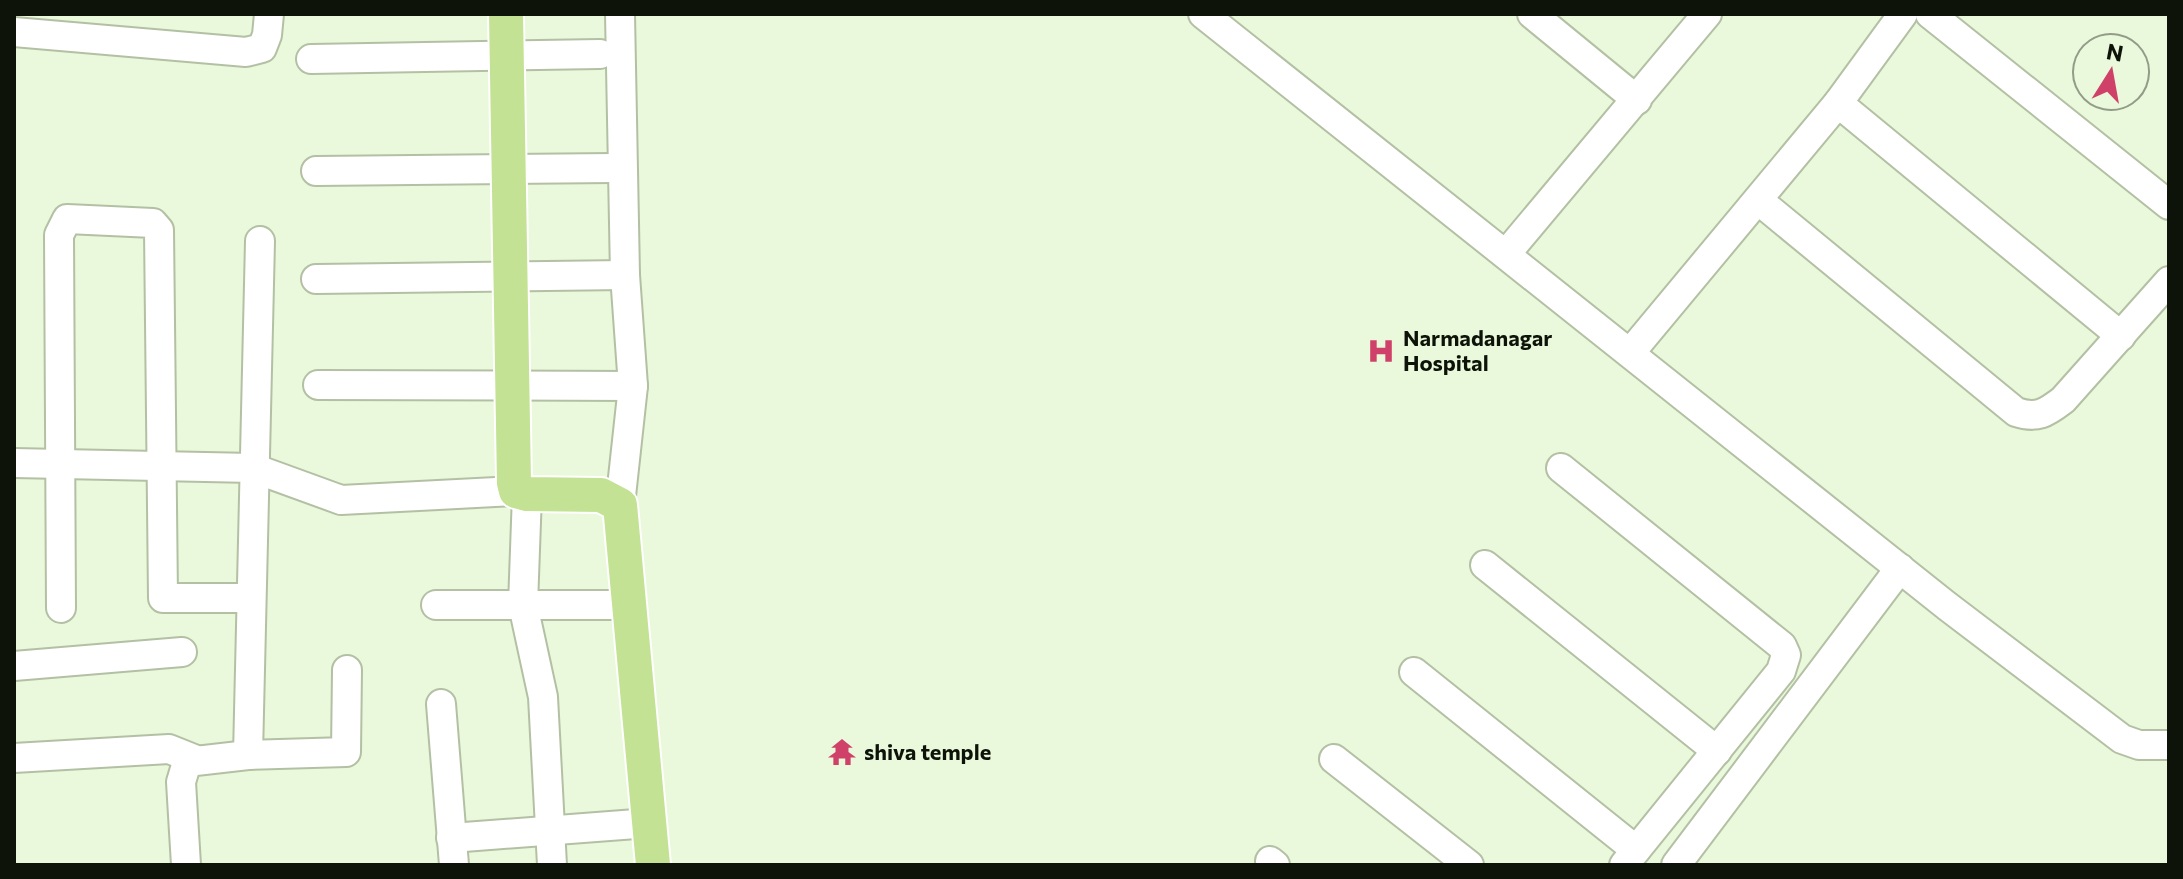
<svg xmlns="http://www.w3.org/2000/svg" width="2183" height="879" viewBox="0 0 2183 879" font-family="Commissioner,sans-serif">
  <rect width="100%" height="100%" fill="#eaf8db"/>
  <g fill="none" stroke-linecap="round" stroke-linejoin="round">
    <g stroke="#b3c0a4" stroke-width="32">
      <g id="minor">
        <path d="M620,14l5,261 8,111 -13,119"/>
        <path d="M1203,14l744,592 175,133 17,6h30"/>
        <path d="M1532,14l105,86"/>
        <path d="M1930,14l239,191"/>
        <path d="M14,32l232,20 16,-4 5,-13 2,-21"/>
        <path d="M311,59l289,-5"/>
        <path d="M1838,103l283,233"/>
        <path d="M316,171l297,-3"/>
        <path d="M1758,200l258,212c21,7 30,1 47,-12l106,-119"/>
        <path d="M1506,254l201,-240"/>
        <path d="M316,279l309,-4"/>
        <path d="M1630,353l208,-250 65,-89"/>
        <path d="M318,385l315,1"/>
        <path d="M14,463l239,5 88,32 175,-9"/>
        <path d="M1561,468l221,178 4,9 -5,16 -157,194"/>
        <path d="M527,494l-4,111 20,92 9,168"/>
        <path d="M1485,565l232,186"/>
        <path d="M436,605h196"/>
        <path d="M61,608l-2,-373 8,-16 86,4 6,7 4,368h88"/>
        <path d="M14,666l168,-14"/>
        <path d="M1414,672l222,178"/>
        <path d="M441,704l13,161"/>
        <path d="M248,755l12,-514"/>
        <path d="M14,758l155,-9 25,10"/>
        <path d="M1334,759l135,106"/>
        <path d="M451,838l198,-15"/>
        <path d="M1270,861l5,4"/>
        <path d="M186,865l-5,-83 6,-20 61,-7 98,-3 1,-82"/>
        <path d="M1676,865l224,-297"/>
      </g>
    </g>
    <g stroke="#fff" stroke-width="38">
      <path id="major" d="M506,14l8,469 2,8 11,3 74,1 19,10 33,360"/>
    </g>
    <use href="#minor" stroke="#fff" stroke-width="28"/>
    <use href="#major" stroke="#c3e293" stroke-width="34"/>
  </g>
  <defs>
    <g id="hospital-bare" transform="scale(2.16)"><path d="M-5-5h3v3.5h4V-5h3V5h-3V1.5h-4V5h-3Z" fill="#d04169" stroke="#eaf8db" stroke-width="2.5" paint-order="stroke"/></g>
    <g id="temple-bare" transform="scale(2.16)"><path d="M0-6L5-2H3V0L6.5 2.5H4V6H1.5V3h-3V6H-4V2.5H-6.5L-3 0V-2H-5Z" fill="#d04169" stroke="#eaf8db" stroke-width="2.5" paint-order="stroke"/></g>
  </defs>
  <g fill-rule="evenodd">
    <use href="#hospital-bare" x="1381" y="351"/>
    <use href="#temple-bare" x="842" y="752"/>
  </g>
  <g text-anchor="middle" stroke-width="8" stroke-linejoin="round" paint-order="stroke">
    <g font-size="22" font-weight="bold" fill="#0e1309" stroke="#eaf8db" text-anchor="start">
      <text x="1403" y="346">Narmadanagar<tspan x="1403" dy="25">Hospital</tspan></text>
      <text x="864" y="760">shiva temple</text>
    </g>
  </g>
  <rect width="2183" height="879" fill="none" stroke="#0e1309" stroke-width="32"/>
  <g transform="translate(2111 72) rotate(11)"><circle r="38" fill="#eaf8db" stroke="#929c87" stroke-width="2"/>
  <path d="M0-6L14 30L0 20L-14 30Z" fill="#d04169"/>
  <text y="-12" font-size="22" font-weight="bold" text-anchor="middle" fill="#0e1309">N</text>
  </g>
</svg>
